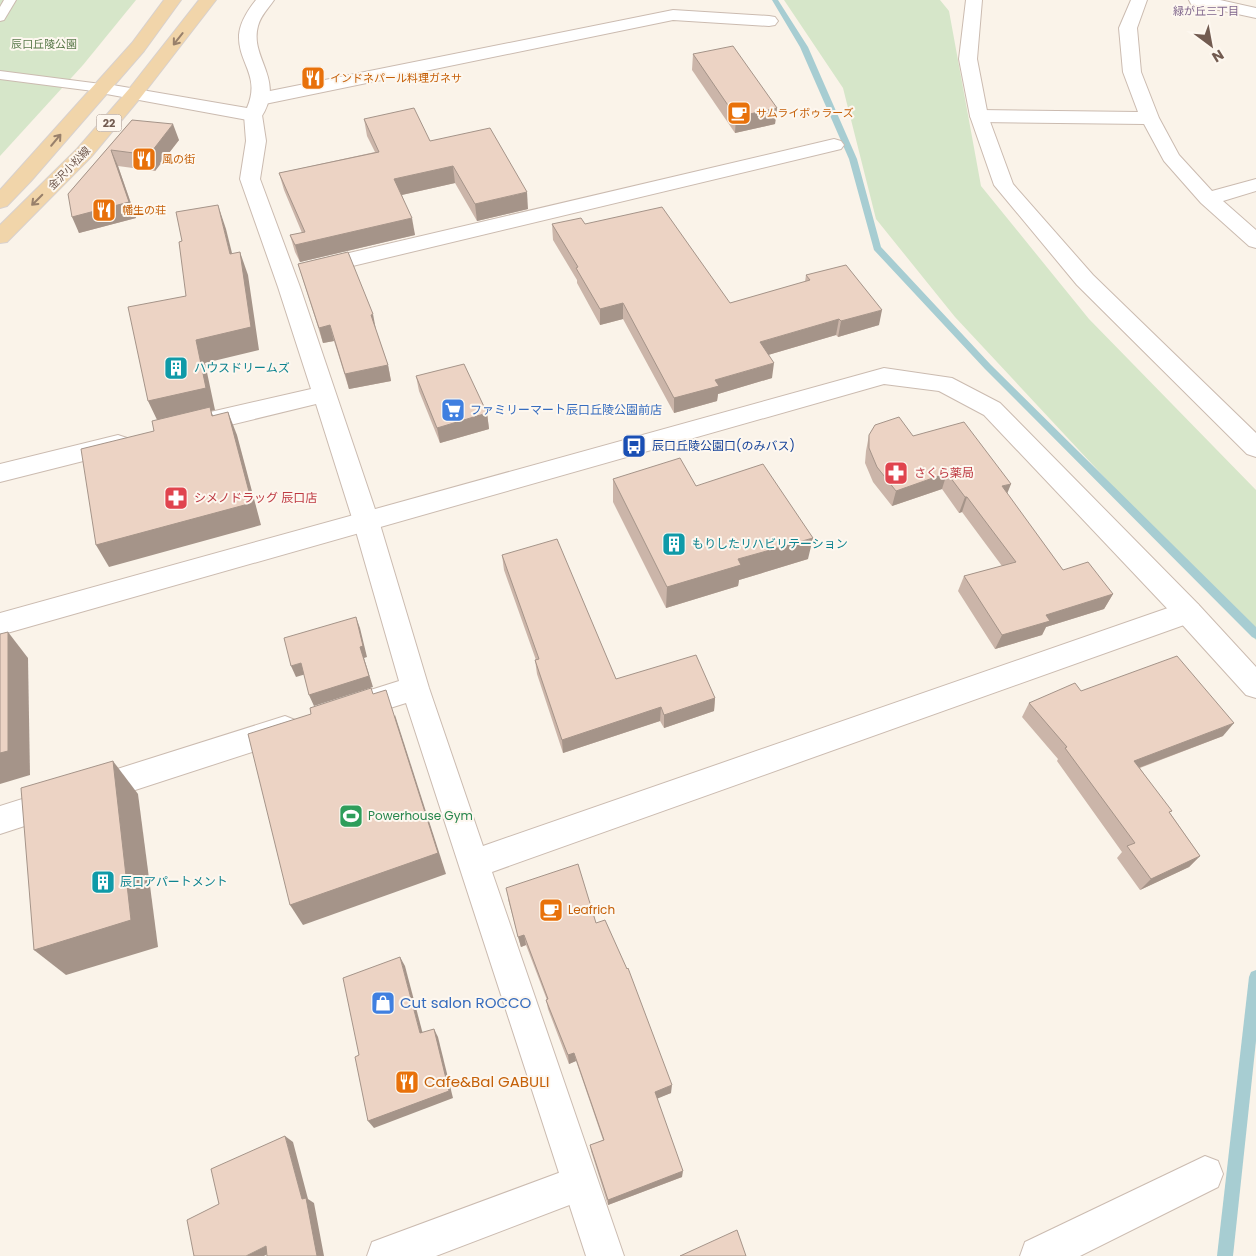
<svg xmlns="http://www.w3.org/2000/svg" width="1256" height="1256" viewBox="0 0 1256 1256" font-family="Poppins,'Noto Sans JP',sans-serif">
  <rect width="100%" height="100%" fill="#faf3e9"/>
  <g fill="#d6e6c9">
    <path d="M0,0h136l-53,65 -83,91z"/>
    <path d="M784,0h156l9,11 32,175 108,133 167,171v150l-301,-323 -79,-98 -33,-131z"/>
  </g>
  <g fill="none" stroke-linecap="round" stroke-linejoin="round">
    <g fill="#a7cdd2" fill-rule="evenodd">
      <path d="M772,0h6l30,47 49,112 24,88 110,118 265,262v12l-4,-2 -267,-268 -111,-119 -25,-91 -49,-112z"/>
      <path d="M1256,970v71l-23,215h-16l32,-279 2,-5z"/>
    </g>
    <g stroke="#cbbbb0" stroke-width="2">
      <g id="service">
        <path d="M4,0h12l-12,20 -4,1v-14z"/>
        <path d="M0,71l101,13 7,4 -7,4 -101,-13z"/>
      </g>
    </g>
    <g stroke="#cbbbb0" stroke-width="2">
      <g id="minor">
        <path d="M1131,0h16l-10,28 4,44 18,46 20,37 33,36 44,-12v12l-33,10 33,29v18l-7,-2 -48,-43 -37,-42 -20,-37 -165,-2 -7,-2 -2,-4 2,-4 7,-2 159,2 -15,-40 -4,-44z"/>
        <path d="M1189,0h31l36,8v10l-65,-14z"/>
        <path d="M673,10l96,6 6,1 3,4 -3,4 -6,1 -96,-6 -413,85 -7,-2 -2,-4 2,-4 7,-2z"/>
        <path d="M253,109l7,2 2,4 4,26 -6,38 40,108 79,234 50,167 54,158 705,-245 10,3 4,8 -4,8 -706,252 132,384h-38l-180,-553 -54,17 -10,-3 -4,-9 4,-9 57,-18 -46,-160 -37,-117 -123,30 -8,-3 -4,-6 4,-6 8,-3 118,-27 -33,-102 -38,-108 6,-38 -2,-26 2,-4z"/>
        <path d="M834,139l7,2 3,4 -3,4 -526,126 -8,-2 -3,-5 3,-5 8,-2z"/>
        <path d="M118,435l9,3 3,6 -3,6 -127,32v-18z"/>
        <path d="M285,716l10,4 5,9 -5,9 -295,96v-28z"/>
        <path d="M1205,1156l13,5 5,13 -5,13 -138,69h-60l5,-14z"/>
      </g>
    </g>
    <g stroke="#cbbbb0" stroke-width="2">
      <g id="tertiary">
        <path d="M256,0h18c-6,9 -13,15 -16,26 -9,33 29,53 2,93l-7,2 -152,-28 -6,-1 -3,-4 3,-4 6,-1 146,25c14,-33 -9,-44 -8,-73 1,-13 9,-25 17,-35z"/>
        <path d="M966,0h16l-5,59 11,57 25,68 80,91 163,158v24l-9,-3 -170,-169 -83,-100 -24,-69 -11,-57z"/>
        <path d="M884,368l68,10 48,25 198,201 58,63v31l-10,-3 -68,-75 -194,-205 -45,-24 -55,-7 -884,251v-22z"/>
        <path d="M580,1165l13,5 5,13 -5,13 -157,60h-69l5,-14z"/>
      </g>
    </g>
    <g stroke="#d8d1ce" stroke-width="2">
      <g id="primary">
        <path d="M164,0h17l-37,51 -113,130 -24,25 -7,2v-18l132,-147z"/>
        <path d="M199,0h17l-75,97 -50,60 -84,85 -7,1v-18l77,-76 52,-60z"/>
      </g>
    </g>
    <use href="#service" fill="#fff" fill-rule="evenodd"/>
    <use href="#minor" fill="#fff" fill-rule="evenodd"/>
    <use href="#tertiary" fill="#fff" fill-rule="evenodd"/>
    <use href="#primary" fill="#f1d5aa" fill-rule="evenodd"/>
  </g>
  <g fill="#cbb5a9">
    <path d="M693,54l84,54 -2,16 -40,9 -43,-63z"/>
    <path d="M364,119l66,22 98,68 -51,12 -22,-38 -53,12 13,40 -115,27 -5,-10 -5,-17 12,-2 -18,-43 -5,-17 96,-21 -8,-16z"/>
    <path d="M132,120l47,20 -24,31 -37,-5 18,52 -57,15 -11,-39z"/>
    <path d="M552,224h33l145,79 75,-21 1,-7 73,50 -41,12 -2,-2 -68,20 4,23 -54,16 -1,7 -43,12 -51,-94 -23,6 -23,-42v-3l-24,-40z"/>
    <path d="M298,264l78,66 12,35 3,16 -42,8 -15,-48 -11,2z"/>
    <path d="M416,376l71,37 2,16 -49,14 -21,-52z"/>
    <path d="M869,435l44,1 94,58 56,76 50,24 -9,15 -58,18 -4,8 -47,14 -37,-58 6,-15 38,-10 -40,-54 -3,1 -17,-24 -50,17 -19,-24 -8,-19 1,-12z"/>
    <path d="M613,479l83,7 112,73 -69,21 -1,6 -72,22 -53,-106z"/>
    <path d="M502,555l114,124 99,19 -1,13 -50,17 -4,-7 -97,32 -26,-79 -2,-14h1l-32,-90z"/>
    <path d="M1081,691l142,45 -83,32 30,45 30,43 -11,11 -49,23 -23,-32 5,-6 -65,-91 1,-2 -36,-42 7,-14z"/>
    <path d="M508,899l88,24 75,170 -14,5 25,79 -74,28 -17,-54 -1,-6 13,-5 -27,-79 -7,3 -21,-55 -2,-9h1l-21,-55 -5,2z"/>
  </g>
  <g fill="#a59489">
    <path d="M777,108l-2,16 -40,9 1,-16z"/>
    <path d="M173,124l6,16 -24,31 -6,-16z"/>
    <path d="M111,150l7,16 18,52 -57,15 -7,-16z"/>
    <path d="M453,166l2,17 -58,13 -3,-17z"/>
    <path d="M527,192l1,17 -51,12 -2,-17z"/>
    <path d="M218,205l8,24 12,48 -8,-23z"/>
    <path d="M412,218l3,17 -115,27 -5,-17z"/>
    <path d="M240,252l8,23 11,75 -54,13 10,47 -4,1 8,19 -7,-14 -53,8 -11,-23 48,-61z"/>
    <path d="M623,303v16l-23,6v-16z"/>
    <path d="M882,310l-3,15 -41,12 3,-16z"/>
    <path d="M373,314l3,16 -2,1 -3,-16z"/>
    <path d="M839,319l-3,16 -78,23 2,-16z"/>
    <path d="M330,325l4,16 -11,2 -4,-15z"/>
    <path d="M774,363l-2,15 -54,16 -1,7 -43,12v-15l41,-18z"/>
    <path d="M388,365l3,16 -42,8 -4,-15z"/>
    <path d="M228,412l9,23 24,90 -152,42 -13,-22z"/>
    <path d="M487,413l2,16 -49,14 -3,-15z"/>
    <path d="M947,473l-5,16 -50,17 4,-15z"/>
    <path d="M1011,484l-6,15 -3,-13z"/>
    <path d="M965,497h2l-5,15 -3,1z"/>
    <path d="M813,538l-5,21 -69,21 -1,6 -72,22 1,-21 71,-28z"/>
    <path d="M1113,594l-9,15 -58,18 -4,8 -47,14 7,-14 44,-20z"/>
    <path d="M356,617l4,11 7,29 -3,1 9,29 -59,19 -5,-11 51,-48z"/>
    <path d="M8,632l20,26 2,117 -30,9v-31z"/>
    <path d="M301,663l5,11 -10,3 -5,-11z"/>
    <path d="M715,698l-1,13 -50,17v-13z"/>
    <path d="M661,707l-1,14 -97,32 -1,-13z"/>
    <path d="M395,715l51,159 -143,51 -13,-20z"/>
    <path d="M1234,723l-11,13 -98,37 9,-12z"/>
    <path d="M113,761l25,33 20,153 -92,28 -32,-25z"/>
    <path d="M1200,856l-11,11 -49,23 11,-11z"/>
    <path d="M524,935l2,10 -5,2 -3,-10z"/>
    <path d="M400,957l5,9 20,76 -5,-9z"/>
    <path d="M434,1029l4,8 15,61 -79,30 -6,-7z"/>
    <path d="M574,1053l2,8 -7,3 -1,-9z"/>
    <path d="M672,1085l-1,8 -17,7 1,-8z"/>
    <path d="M285,1136l8,6 15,57 6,4 10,53h-7z"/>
    <path d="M683,1171l-1,6 -74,28v-5z"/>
    <path d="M266,1246l9,4 -11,6h-18z"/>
  </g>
  <g fill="#ecd3c4" stroke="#a59489">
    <path d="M733,46l44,62 -41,9 -43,-63z"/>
    <path d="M414,108l16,33 60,-13 37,64 -52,12 -22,-38 -59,13 18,39 -117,27 -5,-10 15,-3 -26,-59 100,-21 -15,-33z"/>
    <path d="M132,120l41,4 -24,31 -38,-5 18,52 -57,15 -4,-23z"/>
    <path d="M218,205l12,49 10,-2 11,75 -55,13 10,48 -58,13 -20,-94 58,-11 -7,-54 3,-1 -6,-29z"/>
    <path d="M662,207l68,96 80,-23 -4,-5 40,-10 36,45 -41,11 -2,-2 -79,23 14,21 -59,17 4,6 -45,12 -51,-95 -23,6 -24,-41 2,-1 -26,-43 29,-6 4,6z"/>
    <path d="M348,252l25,62 -2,1 17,50 -43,9 -15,-49 -11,3 -21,-64z"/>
    <path d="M464,364l23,49 -50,15 -21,-52z"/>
    <path d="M210,407l2,9 16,-4 24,91 -156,42 -15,-96 73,-18 -2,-10z"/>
    <path d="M899,417l14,19 51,-14 47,62 -9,2 61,84 25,-8 25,32 -67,21 4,6 -48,14 -38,-59 52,-14 -49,-65h-2l-18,-24 -51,18 -19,-24 -8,-19v-13l6,-10z"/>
    <path d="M680,458l16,28 67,-22 50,74 -75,21 3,6 -74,22 -54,-108z"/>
    <path d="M557,539l59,140 80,-24 19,43 -51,17 -3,-8 -99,33 -27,-80 4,-1 -37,-104z"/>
    <path d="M356,617l7,29 -3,1 9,29 -60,19 -8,-32 -10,3 -7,-28z"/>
    <path d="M8,632v119l-8,2v-119z"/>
    <path d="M1177,656l57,67 -100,38 38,50 -3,1 31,44 -49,23 -24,-33 8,-3 -70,-95 2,-1 -38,-44 46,-20 6,8z"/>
    <path d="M371,688l2,6 13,-4 52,163 -148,52 -42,-171 63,-20 -1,-6z"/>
    <path d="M113,761l18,159 -97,30 -13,-162z"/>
    <path d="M578,864l18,59 9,-3 22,49 1,-1 44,117 -17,7 28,79 -75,29 -18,-55 14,-5 -30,-87 -6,2 -22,-55 2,-1 -24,-64 -6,2 -12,-49z"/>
    <path d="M400,957l20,76 14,-4 15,62 -81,30 -13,-64 4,-2 -16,-77z"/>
    <path d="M285,1136l17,63 4,-1 11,58h-50l-1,-10 -20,10h-52l-7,-36 32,-16 -8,-35z"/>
    <path d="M737,1230l9,26h-66z"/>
  </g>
  <defs><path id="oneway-shaft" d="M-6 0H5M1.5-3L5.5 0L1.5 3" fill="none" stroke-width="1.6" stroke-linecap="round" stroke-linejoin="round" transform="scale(1.25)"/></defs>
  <g stroke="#98806b">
    <use href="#oneway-shaft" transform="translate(178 39) rotate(128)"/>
    <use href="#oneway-shaft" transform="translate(56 140) rotate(-50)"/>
    <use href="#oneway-shaft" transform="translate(37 200) rotate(135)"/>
  </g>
  <defs>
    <g id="restaurant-square" transform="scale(1.25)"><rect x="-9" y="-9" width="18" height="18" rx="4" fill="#e8710a" stroke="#fdf7ef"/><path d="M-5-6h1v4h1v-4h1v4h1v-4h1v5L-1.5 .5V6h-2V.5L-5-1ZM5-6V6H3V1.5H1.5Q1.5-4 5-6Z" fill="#fff"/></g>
    <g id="cafe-square" transform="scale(1.25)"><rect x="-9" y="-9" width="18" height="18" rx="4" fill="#e8710a" stroke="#fdf7ef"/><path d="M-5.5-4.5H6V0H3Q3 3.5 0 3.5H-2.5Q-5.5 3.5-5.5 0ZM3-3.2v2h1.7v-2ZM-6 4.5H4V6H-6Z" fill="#fff"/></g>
    <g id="building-square" transform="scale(1.25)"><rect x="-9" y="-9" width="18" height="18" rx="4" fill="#0f9aa8" stroke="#fdf7ef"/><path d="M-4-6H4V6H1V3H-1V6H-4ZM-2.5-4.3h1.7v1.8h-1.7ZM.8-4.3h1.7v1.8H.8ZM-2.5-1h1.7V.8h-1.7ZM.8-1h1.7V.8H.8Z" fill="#fff"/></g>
    <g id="supermarket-square" transform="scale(1.25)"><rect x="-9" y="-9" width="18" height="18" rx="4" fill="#3f7fe0" stroke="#fdf7ef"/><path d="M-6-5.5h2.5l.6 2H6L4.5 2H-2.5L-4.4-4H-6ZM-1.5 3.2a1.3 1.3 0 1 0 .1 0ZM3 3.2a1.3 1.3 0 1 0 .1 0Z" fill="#fff"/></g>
    <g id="bus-square" transform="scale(1.25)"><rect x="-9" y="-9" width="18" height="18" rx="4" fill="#1a4fb4" stroke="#fdf7ef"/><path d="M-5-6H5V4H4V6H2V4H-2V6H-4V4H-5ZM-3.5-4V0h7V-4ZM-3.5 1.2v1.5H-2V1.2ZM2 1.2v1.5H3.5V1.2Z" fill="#fff"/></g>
    <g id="pharmacy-square" transform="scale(1.25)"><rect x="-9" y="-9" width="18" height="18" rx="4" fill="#e0444e" stroke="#fdf7ef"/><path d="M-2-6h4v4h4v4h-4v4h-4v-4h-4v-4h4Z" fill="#fff"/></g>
    <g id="stadium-square" transform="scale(1.25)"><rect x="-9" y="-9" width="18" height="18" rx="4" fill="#2e9e5b" stroke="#fdf7ef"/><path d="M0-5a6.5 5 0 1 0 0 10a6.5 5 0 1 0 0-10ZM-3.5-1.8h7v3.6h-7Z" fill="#fff"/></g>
    <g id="shop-square" transform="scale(1.25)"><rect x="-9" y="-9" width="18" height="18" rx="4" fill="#3f7fe0" stroke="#fdf7ef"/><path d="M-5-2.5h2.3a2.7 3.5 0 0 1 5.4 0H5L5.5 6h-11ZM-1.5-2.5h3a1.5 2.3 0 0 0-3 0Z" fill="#fff"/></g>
  </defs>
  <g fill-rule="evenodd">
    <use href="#restaurant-square" x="313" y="78"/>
    <use href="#cafe-square" x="739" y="113"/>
    <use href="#restaurant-square" x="144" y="159"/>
    <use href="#restaurant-square" x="104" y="210"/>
    <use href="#building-square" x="176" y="368"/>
    <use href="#supermarket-square" x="453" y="410"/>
    <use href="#bus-square" x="634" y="446"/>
    <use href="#pharmacy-square" x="896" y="473"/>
    <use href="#pharmacy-square" x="176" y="498"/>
    <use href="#building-square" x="674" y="544"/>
    <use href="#stadium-square" x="351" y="816"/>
    <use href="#building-square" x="103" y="882"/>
    <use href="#cafe-square" x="551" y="910"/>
    <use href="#shop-square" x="383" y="1003"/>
    <use href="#restaurant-square" x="407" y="1082"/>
  </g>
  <g text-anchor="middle" stroke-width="4" stroke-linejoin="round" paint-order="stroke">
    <g font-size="11" fill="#80678d" stroke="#fdf7ef">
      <text x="1206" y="15">緑が丘三丁目</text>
    </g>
    <g font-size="11" fill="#5b7b4c" stroke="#fdf7ef">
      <text x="44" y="48">辰口丘陵公園</text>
    </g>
    <g font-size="11" fill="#c56008" stroke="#fdf7ef" text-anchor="start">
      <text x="330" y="82">インドネパール料理ガネサ</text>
      <text x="756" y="117">サムライボゥラーズ</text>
      <text x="162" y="163">風の街</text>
      <text x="122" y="214">幡生の荘</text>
    </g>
    <rect fill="#fdf7ef" stroke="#9c8a80" stroke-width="1" x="96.5" y="114.5" width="25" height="17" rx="4"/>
    <g font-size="11" font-weight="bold" fill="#725b50">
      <text x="109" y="127">22</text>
    </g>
    <g font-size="11" fill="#725b50" stroke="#fdf7ef">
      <text transform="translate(69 168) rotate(-46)" y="4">金沢小松線</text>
    </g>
    <g font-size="12" fill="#0d838f" stroke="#fdf7ef" text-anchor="start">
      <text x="194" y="372">ハウスドリームズ</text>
      <text x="692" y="548">もりしたリハビリテーション</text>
      <text x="120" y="886">辰口アパートメント</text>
    </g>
    <g font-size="12" fill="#366cbe" stroke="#fdf7ef" text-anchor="start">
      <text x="470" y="414">ファミリーマート辰口丘陵公園前店</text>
    </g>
    <g font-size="12" fill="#164399" stroke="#fdf7ef" text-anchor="start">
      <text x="652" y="450">辰口丘陵公園口(のみバス)</text>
    </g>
    <g font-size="12" fill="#be3a42" stroke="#fdf7ef" text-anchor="start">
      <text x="914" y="477">さくら薬局</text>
      <text x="194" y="502">シメノドラッグ 辰口店</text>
    </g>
    <g font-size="12" fill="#27864d" stroke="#fdf7ef" text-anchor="start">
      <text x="368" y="820">Powerhouse Gym</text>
    </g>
    <g font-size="12" fill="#c56008" stroke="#fdf7ef" text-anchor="start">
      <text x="568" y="914">Leafrich</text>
    </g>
    <g font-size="15" fill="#366cbe" stroke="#fdf7ef" text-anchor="start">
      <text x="400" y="1008">Cut salon ROCCO</text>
    </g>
    <g font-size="15" fill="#c56008" stroke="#fdf7ef" text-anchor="start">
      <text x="424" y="1087">Cafe&amp;Bal GABULI</text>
    </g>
  </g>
  <g transform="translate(1211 45) rotate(148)" stroke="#fdf7ef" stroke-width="4" paint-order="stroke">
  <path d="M0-4L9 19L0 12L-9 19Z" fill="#725b50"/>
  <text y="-8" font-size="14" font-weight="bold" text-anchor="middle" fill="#725b50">N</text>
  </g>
</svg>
